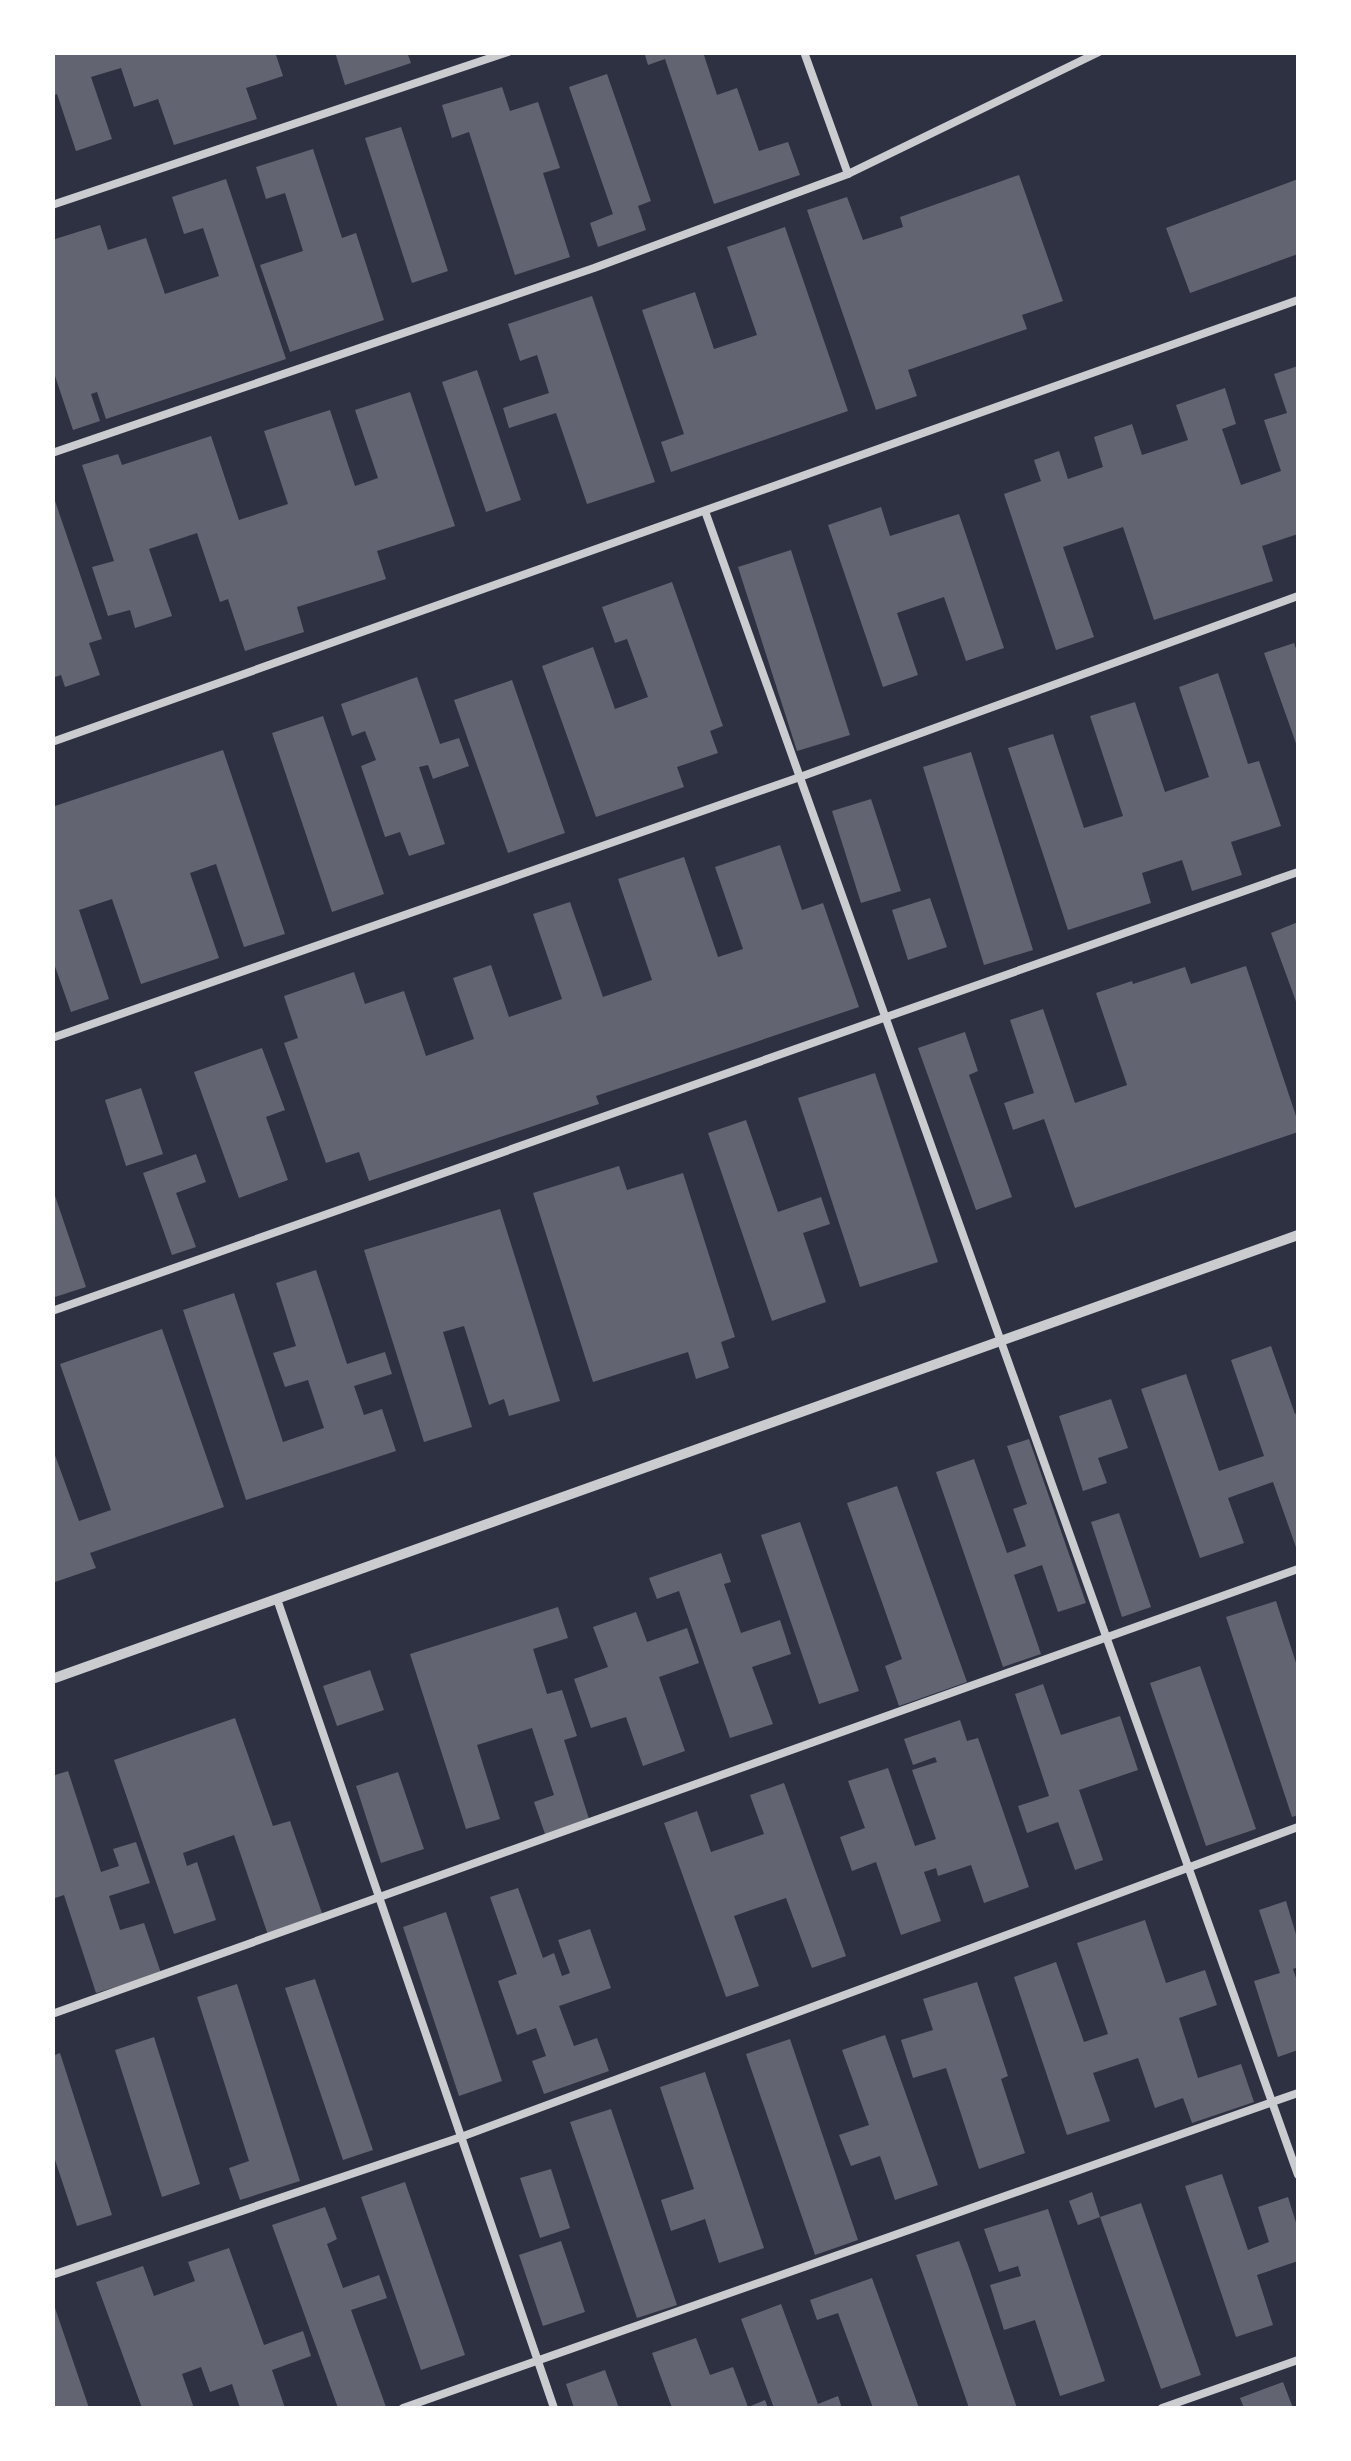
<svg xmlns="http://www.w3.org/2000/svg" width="1351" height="2461" viewBox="0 0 1351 2461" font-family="Mulish,sans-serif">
  <rect width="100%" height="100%" fill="#2d3142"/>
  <g fill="#626471">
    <path d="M52,52h223l8,24 -37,12 11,31 -83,26 -16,-46 -24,8 -13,-39 -30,9 21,62 -36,12 -19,-57 -5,2z"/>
    <path d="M335,52h72l4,11 -66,22z"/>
    <path d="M644,52h59l14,43 20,-7 22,63 29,-9 12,33 -86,29 -49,-145 -17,6z"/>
    <path d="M607,74l44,127 -13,5 8,24 -48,17 -8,-24 23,-9 -44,-127z"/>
    <path d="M502,87l8,24 28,-9 22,66 -17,5 27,84 -55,18 -46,-143 -17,6 -10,-33z"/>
    <path d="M401,127l47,144 -36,12 -47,-145z"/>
    <path d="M313,149l29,89 14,-5 28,87 -94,32 -30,-87 43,-14 -18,-58 -19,6 -10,-32z"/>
    <path d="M1019,175l44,126 -41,14 5,14 -119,41 9,26 -41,14 -69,-200 40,-13 16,43 40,-13 -3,-10z"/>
    <path d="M226,179l60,180 -180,60 -9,-27 -6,2 9,27 -27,9 -21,-63v-127l48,-15 8,25 38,-12 19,56 54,-18 -16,-48 -19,6 -12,-37z"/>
    <path d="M1298,179v75l-108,39 -24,-65z"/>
    <path d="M785,227l63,184 -177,61 -10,-30 23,-8 -42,-124 53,-18 19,57 43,-14 -30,-88z"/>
    <path d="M592,296l63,186 -68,22 -31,-91 -47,15 -6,-20 46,-15 -12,-38 -17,6 -12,-37z"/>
    <path d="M1298,366v168l-36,12 11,35 -119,39 -31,-93 -60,20 31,90 -38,13 -52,-156 37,-13 -7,-21 25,-9 9,28 35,-12 -9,-30 38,-13 10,31 46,-15 -12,-35 49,-17 11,36 -14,5 19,56 40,-14 -17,-51 23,-7 -13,-39z"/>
    <path d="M477,370l44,130 -35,12 -44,-130z"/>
    <path d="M410,392l45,134 -78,25 9,28 -89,28 7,25 -59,19 -17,-52 -8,3 -23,-69 -48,16 23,67 -37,12 -5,-18 -22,6 -16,-49 22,-6 -32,-96 36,-11 4,11 89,-29 28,84 49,-16 -24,-73 66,-21 25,76 23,-8 -23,-68z"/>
    <path d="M53,495l49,144 -13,4 11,32 -35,12 -4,-12 -9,3z"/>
    <path d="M881,507l9,29 69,-22 45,134 -38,13 -22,-64 -47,16 21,62 -35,12 -55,-162z"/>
    <path d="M791,550l59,185 -53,16 -59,-184z"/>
    <path d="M672,582l51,144 -13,5 8,22 -41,14 7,20 -88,30 -54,-151 51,-19 22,62 33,-12 -21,-58 -12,4 -13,-36z"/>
    <path d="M1294,643l4,11v95l-34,-96z"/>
    <path d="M1218,673l30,91 11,-3 22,65 -50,16 11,33 -50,16 -10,-31 -40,13 9,30 -83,27 -60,-182 45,-14 31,94 39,-12 -33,-100 45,-14 30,90 44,-15 -30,-90z"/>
    <path d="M417,677l23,67 19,-6 10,28 -36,13 -5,-14 -9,2 26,77 -36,12 -9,-24 -15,5 -24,-71 15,-6 -11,-29 -13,5 -11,-32z"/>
    <path d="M512,680l53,153 -57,20 -54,-153z"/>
    <path d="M323,716l61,178 -52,18 -60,-179z"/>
    <path d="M223,750l62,184 -41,13 -28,-83 -26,9 29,85 -78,26 -29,-85 -33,11 30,89 -38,13 -19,-54v-151z"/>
    <path d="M971,752l62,198 -49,15 -61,-198z"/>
    <path d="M871,799l30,92 -40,12 -29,-92z"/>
    <path d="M780,845l22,65 21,-7 36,104 -263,89 3,8 -230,77 -10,-29 -33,11 -42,-120 14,-5 -14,-42 70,-24 11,32 39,-13 22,65 48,-17 -21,-61 38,-13 18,52 53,-18 -29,-85 37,-12 33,95 49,-17 -34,-101 66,-22 34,100 25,-8 -28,-82z"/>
    <path d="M930,898l17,49 -39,13 -16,-50z"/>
    <path d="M1298,922v85l-27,-74z"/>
    <path d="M1246,966l52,156v10l-223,76 -31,-89 -31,11 -9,-27 30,-10 -24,-73 33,-11 32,94 52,-18 -31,-92 36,-12 1,3 52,-17 6,17z"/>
    <path d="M965,1032l13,39 -9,4 43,122 -36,13 -58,-162z"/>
    <path d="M262,1048l23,62 -19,7 22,63 -49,18 -45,-126z"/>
    <path d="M875,1073l63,189 -78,25 -62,-189z"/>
    <path d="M141,1088l22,66 -37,12 -21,-66z"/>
    <path d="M746,1120l32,92 43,-15 9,27 -27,9 23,69 -54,19 -64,-188z"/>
    <path d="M196,1154l10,28 -30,11 20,54 -24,8 -29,-82z"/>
    <path d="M619,1166l8,24 56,-17 52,164 -14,5 8,26 -33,11 -8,-27 -95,30 -60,-189z"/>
    <path d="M52,1187l34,100 -34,11z"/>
    <path d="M500,1209l60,192 -51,15 -5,-17 -15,6 -25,-79 -21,6 29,95 -48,15 -60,-192z"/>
    <path d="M316,1270l31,94 38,-12 7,22 -38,12 10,29 18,-6 14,42 -150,49 -63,-190 51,-17 49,149 41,-14 -16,-48 -23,7 -12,-34 23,-7 -20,-63z"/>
    <path d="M162,1329l62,178 -134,46 6,15 -44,15v-136l27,74 32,-11 -51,-146z"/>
    <path d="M1271,1346l24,68 3,-1v140l-25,-71 -45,16 16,45 -44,15 -59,-169 45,-15 33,97 45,-15 -33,-96z"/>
    <path d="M1111,1399l17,49 -30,10 9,25 -24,8 -24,-75z"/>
    <path d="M1029,1439l57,164 -28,9 -16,-47 -28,10 27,79 -38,13 -67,-195 38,-13 33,94 19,-7 -13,-37 14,-5 -20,-58z"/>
    <path d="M897,1486l70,196 -68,24 -14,-40 17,-7 -55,-156z"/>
    <path d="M1119,1513l32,94 -29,10 -31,-95z"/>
    <path d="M800,1522l59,169 -40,13 -58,-169z"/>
    <path d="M721,1553l10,29 -7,2 17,49 39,-13 11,34 -39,13 21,57 -43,14 -51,-147 -22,8 -8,-21z"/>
    <path d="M1276,1601l22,68v146l-6,2 -66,-200z"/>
    <path d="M558,1607l10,31 -35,11 14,45 15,-4 15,46 -13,4 25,79 -44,15 -11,-32 20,-7 -22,-67 -55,17 23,74 -34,10 -56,-175z"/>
    <path d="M636,1612l11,30 40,-14 12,35 -40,14 26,74 -42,15 -17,-49 -35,11 -17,-49 34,-12 -15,-40z"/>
    <path d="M1200,1666l56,163 -50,17 -56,-163z"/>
    <path d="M370,1670l14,40 -47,16 -14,-40z"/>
    <path d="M1043,1684l18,51 59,-19 18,54 -59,20 24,70 -28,10 -17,-48 -31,11 -9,-27 31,-10 -34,-102z"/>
    <path d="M235,1718l38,108 17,-5 33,95 -55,19 -34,-100 -51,18 4,13 10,-4 19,58 -42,14 -60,-174z"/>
    <path d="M960,1720l7,21 11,-3 51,149 -45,16 -13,-38 -33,11 -2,-8 -12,4 17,49 -40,14 -25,-73 -24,9 -12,-34 25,-9 -17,-47 40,-13 27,78 21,-7 -24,-69 25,-8 -2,-5 -22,8 -9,-26z"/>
    <path d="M68,1771l33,101 18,-6 -6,-17 23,-7 14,41 -41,13 11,34 24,-7 17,50 -65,20 -32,-98 -12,4v-32l3,-1 -3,-7v-83z"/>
    <path d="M398,1772l26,77 -43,14 -25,-77z"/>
    <path d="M784,1783l62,173 -34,12 -26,-70 -52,18 25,70 -33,11 -62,-174 33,-12 14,41 53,-18 -14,-39z"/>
    <path d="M518,1888l25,70 11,-5 8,23 8,-3 -12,-33 32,-11 21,59 -52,18 15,40 23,-8 12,33 -65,23 -12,-33 14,-5 -10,-28 -19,7 -19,-54 19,-7 -27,-77z"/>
    <path d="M1286,1901l12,40v26l-5,2 5,15v66l-20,7 -24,-76 26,-8 -21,-63z"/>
    <path d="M446,1912l56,169 -43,15 -56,-169z"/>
    <path d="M1145,1920l21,63 39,-13 12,35 -38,13 19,60 43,-14 13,38 -62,21 -9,-25 -28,10 -17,-50 -45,15 17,48 -43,14 -53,-158 42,-15 28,80 24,-8 -31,-91z"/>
    <path d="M315,1979l58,171 -30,10 -58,-172z"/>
    <path d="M977,1982l31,94 -7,3 24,74 -46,16 -33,-101 -33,10 -12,-38 32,-10 -10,-31z"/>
    <path d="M237,1984l63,197 -60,19 -11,-32 20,-7 -52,-164z"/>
    <path d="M885,2035l53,150 -43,15 -15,-44 -29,10 -12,-31 30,-10 -27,-75z"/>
    <path d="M154,2037l46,147 -38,13 -47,-147z"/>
    <path d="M790,2039l68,201 -43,15 -69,-201z"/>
    <path d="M60,2053l52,162 -35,11 -25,-75v-95z"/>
    <path d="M705,2072l59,176 -45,15 -14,-44 -34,12 -10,-31 33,-11 -34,-102z"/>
    <path d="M611,2109l66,196 -40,13 -67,-196z"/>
    <path d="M551,2169l19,59 -30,10 -20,-60z"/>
    <path d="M1222,2174l26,76 21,-8 -11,-35 30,-10 10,32v32l-41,14 16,50 -37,12 -51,-151z"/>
    <path d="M405,2182l60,173 -44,15 -60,-173z"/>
    <path d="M1092,2192l8,25 41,-14 60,172 -40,14 -61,-172 -22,8 -9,-24z"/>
    <path d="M325,2207l12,32 -10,5 16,44 36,-13 8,23 -36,12 35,97 -6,1h-42l-66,-183z"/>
    <path d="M1048,2209l57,172 -45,15 -25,-76 -31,10 -14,-45 31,-9 -3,-10 -19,6 -15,-43z"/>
    <path d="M561,2241l24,71 -42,14 -24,-71z"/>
    <path d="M959,2241l9,24 49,143h-48l-44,-128 -9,-25z"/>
    <path d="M229,2248l35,97 39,-14 8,25 -39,14 13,38h-45l-8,-24 -22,8 -9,-25 -19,7 12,34h-52l-46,-126 47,-16 11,30 41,-15 -7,-19z"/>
    <path d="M872,2278l47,130h-46l-35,-95 -21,7 -7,-20z"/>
    <path d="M53,2302l36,106h-37z"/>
    <path d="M781,2304l37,100 20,-8 4,12h-68l-33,-89z"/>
    <path d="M696,2338l14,37 23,-8 15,40 17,-7 3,8h-96l-20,-55z"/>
    <path d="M605,2370l14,38h-45l-8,-24z"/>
    <path d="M1283,2382l10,26h-49l-4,-10z"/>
  </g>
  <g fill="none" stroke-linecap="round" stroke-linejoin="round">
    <g stroke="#caccd0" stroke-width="8">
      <path d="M804,52l44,122"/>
      <path d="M52,205l456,-153"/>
      <path d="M52,453l542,-185 254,-94 251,-122"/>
      <path d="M705,511l593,1664"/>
      <path d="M52,742l1246,-442"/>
      <path d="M52,1038l748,-261 498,-181"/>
      <path d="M52,1311l1246,-439"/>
      <path d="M277,1599l277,809"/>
      <path d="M52,2014l1246,-445"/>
      <path d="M52,2275l409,-138 837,-310"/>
      <path d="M403,2408l895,-315"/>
      <path d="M1162,2408l136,-48"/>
    </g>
    <path stroke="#caccd0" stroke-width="10" d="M52,1679l1246,-444"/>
  </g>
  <rect width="1351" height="2461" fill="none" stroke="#ffffff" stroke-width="110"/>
</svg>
